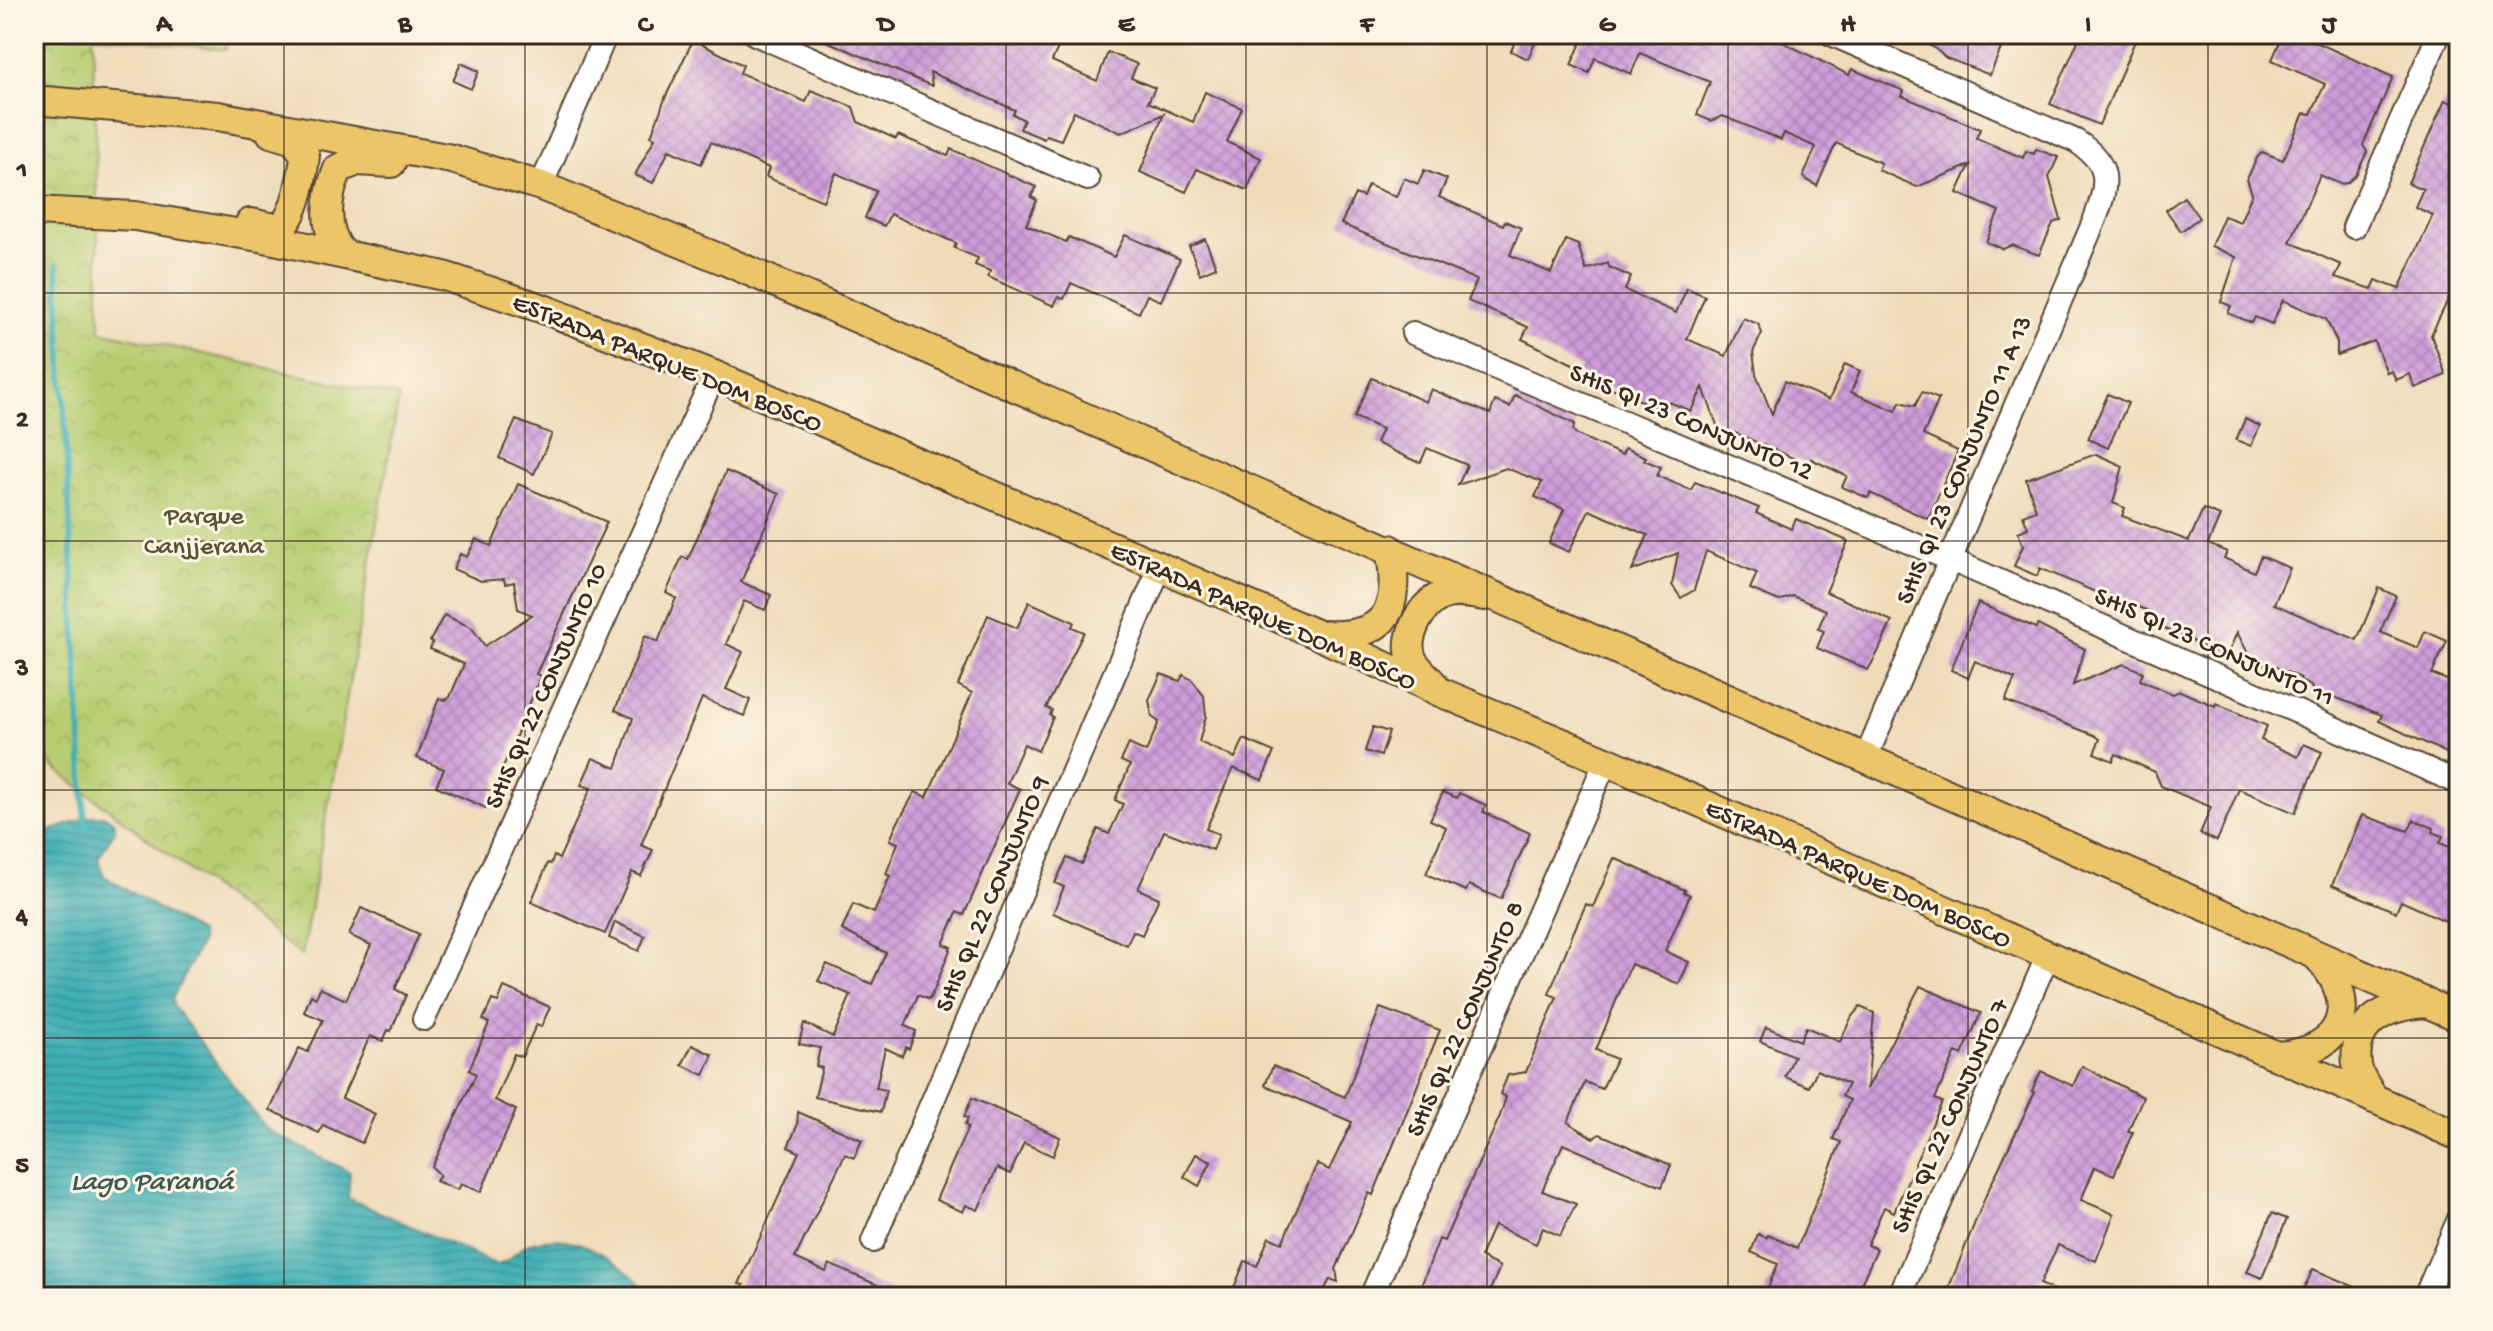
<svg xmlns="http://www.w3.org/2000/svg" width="2493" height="1331" viewBox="0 0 2493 1331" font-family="'Gochi Hand',sans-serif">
  <defs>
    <pattern id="park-crowns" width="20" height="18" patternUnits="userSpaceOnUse" patternTransform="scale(2)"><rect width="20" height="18" fill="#b8cd71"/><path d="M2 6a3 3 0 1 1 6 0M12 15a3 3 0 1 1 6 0" fill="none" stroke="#9fb061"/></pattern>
    <pattern id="water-rules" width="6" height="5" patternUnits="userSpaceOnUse" patternTransform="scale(2)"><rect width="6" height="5" fill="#3dafb6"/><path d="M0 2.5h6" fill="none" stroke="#348f93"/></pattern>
    <pattern id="building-cross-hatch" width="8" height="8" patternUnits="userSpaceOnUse" patternTransform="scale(2)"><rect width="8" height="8" fill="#cf9cdb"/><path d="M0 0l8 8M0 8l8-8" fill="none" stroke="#a97fb1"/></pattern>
  </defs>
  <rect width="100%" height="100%" fill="#fcf5e5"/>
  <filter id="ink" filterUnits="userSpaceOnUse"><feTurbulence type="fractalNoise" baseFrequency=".0125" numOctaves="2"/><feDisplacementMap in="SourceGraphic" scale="16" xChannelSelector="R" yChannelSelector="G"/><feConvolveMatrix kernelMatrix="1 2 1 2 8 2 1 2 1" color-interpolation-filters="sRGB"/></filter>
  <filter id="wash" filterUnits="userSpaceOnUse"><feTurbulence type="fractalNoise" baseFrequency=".006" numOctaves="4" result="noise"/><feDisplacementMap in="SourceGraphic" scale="32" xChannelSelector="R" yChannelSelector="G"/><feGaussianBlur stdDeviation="1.8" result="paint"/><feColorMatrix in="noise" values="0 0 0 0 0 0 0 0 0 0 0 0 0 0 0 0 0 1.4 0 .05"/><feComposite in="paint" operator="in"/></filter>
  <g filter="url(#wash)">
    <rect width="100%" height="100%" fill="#efdbba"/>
    <path fill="url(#park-crowns)" stroke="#7a7c48" stroke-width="2" d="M34,34h192v16l-133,-15 7,296 299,66 -97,559 -250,-190 -18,-32v-488h5l-5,-47z"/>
    <path fill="url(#water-rules)" stroke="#3c6c6a" stroke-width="2" d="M92,816h13l10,7v8l-17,27 6,18 95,57 2,9 -29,57 2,8 93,123 83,42 -2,26 149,67c15,-3 22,-20 37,-23 48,-13 89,24 121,55h-621v-383c12,-27 -7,-53 7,-80z"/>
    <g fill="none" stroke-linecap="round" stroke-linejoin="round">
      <path stroke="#3dafb6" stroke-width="6" d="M57,265l28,560"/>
    </g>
    <g id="blocks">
      <g fill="url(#building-cross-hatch)">
        <path d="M810,34h254l-12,27 45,20 11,-29 29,12 -6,14 24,10 -7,14 45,20 12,-30 37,16 -15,34 34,16 -14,32 -50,-21 -11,23 -46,-20 24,-58 -43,19 -47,-22 -13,29 -15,-5 -2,4 -24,-10 4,-9 -11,-6 2,-4 -85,-38 2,14z"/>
        <path d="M1518,34h21l-11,25 -17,-8z"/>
        <path d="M1585,34h181l83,41 3,-6 52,22 -2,5 78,33 -4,9 47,20 3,-7 8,3 2,-5 22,8 -9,20 12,43 -8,3 -14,32 -27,-10 -9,4 -17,-7 13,-31 -42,-18 13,-28 -53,22 -39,-17 3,-7 -45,-20 -19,43 -14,-9 13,-30 -32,-14 -3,7 -58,-24 -12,5 -14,-6 13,-33 -70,-29 -9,21 -36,-16 -6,15 -18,-8z"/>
        <path d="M1903,34h104l-17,41 -44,-17 -13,-11z"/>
        <path d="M2081,34h57l-39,91 -49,-21z"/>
        <path d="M2283,34h15l95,43 -30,68 4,7 -11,23 -9,8 -7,1 -20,-9 -30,67 51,23 -6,12 37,12 4,-9 23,9 34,-74 -18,-8 8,-18 -15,-6 37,-83 14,6v198l-11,-4 -17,35 15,40 -31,13 -5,-14 -14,6 -4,-9 -5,2 -13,-32 -37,14v-13l-11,-23 -43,-19 -11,24 -17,-7 -3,6 -24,-10 3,-7 -10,-4 15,-45 -25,-11 13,-30 16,6 12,-28 -5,-15 10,-21 5,-6 21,8 21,-47 7,1 14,-30 -53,-24z"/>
        <path d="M693,40l50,25 -3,8 66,29 5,-12 42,17 5,15 38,17 2,-4 50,21 3,-7 85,38 -5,10 6,3 -11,25 40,17 3,-5 45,20 11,-22 55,24 -19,42 -14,-6 -8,18 -68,-30 -7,16 -6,-2 -4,9 -66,-29 2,-6 -15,-6 3,-7 -24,-10 2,-5 -66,-29 -6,12 -19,-8 11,-27 -40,-18 -13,28 -57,-24 3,-9 -58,-26 -10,22 -32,-14 -16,33 -18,-8 20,-37 -4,-2 15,-40z"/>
        <path d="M461,63l18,8 -8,18 -18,-8z"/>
        <path d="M1424,170l23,9 -8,18 64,28 2,-4 16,7 -11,27 41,18 15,-33 12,5 8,25 22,-7 1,4 22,10 -6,13 51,23 11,-25 18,8 -18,43 39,17 17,-38 15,6 4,9 -9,19 3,22 16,40 13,-33 44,19 16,-36 15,7 -9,21 45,19 4,-9 15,4 7,-14 17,7 -16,36 35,16 -30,68 -58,-26 -2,5 -26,-11 5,-11 -36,-17 -2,6 -76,-33 -12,4 -18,-49 -12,24 -22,-9 -6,6 -10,-2 -75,-33 3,-5 -59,-29 6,-12 -60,-26 9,-21 -136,-56 14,-30 8,3 5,-12 28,12 8,-19 14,6z"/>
        <path d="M2184,197l15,21 -18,13 -15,-21z"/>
        <path d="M1205,239l11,28 -16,7 -11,-28z"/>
        <path d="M1372,378l54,24 5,-13 59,25 5,-13 15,6 5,-12 60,29 -2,6 4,5 45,20 3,-7 21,9 -2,3 17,7 -4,9 34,14 4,-8 64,26 -3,5 35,16 5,-10 52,22 -22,51 66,29 -14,31 -10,18 -51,-22 7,-17 -6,-2 8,-19 -33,-14 -14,5 -29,-12 7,-16 -51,-22 -12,39 -13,8 -9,-13 6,-32 -46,18 16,-36 -59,-25 -20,42 -20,-9 15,-34 -29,-12 7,-15 -36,-14 -48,17 9,-20 -40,-17 -6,14 -6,-1 -39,-18 6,-14 -28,-12z"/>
        <path d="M2108,394l20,9 -20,45 -20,-9z"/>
        <path d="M2245,419l15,7 -9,20 -15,-6z"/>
        <path d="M516,420l36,14 -18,40 -35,-16z"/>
        <path d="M2096,454l27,12 -10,37 12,5 -3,8 67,25 14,-32 17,7 -12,28 19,8 -3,6 30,14 7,-16 29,12 -16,36 83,36 22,-52 17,8 -16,36 38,16 7,-17 22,10 -15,33 27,11v74l-80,-38 3,-6 -61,-23 -7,2 -3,-8 -11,-5 1,-3 -32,-14 -15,1 -17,-33 -10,24 -80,-35 4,-9 -41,-17 -1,3 -69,-30 -3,8 -23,-10 9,-20 -5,-14 10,-4 -5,-13 13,-5 -10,-31z"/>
        <path d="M726,471l53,23 -38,88 30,13 -6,15 -21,-9 -18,43 17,8 -17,37 24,11 -6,16 -42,-18 -61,147 12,5 -12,26 -9,-4 -27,62 -74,-32 17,-39 3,1 3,-8 5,3 32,-71 -10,-3 12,-27 23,10 17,-50 -18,-8 30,-74 13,6 18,-44 -10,-5 16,-36 6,2z"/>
        <path d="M518,484l89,38 -71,152 5,2 -55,132 -50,-22 8,-17 -27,-11 22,-60 6,2 5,-3 14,-33 -34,-15 3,-7 -3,-1 14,-26 27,12 14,19 47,-31 -14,-6 -4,-27 -9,2 -1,-5 -23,2 -28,-12 7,-15 7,3 9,-18 15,7z"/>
        <path d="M1029,602l45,20 -2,5 12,5 -38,76 6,2 -2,5 3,2 -15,34 -14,-7 -17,39 13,6 -56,126 -7,-3 -14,32 8,3 -17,43 -5,10 -11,-5 -13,31 11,5 -7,18 -3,-2 -4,9 -17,-8 -9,40 10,2 -5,22 -66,-15 7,-29 -6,-2 4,-18 -21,-4 5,-21 29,14 18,-42 -33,-14 9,-17 45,20 14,-31 -44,-23 11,-26 21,9 16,-37 -4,-2 12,-31 -8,-3 7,-16 18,-32 12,5 45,-104 -14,-8 30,-70 29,13z"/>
        <path d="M1978,603l58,25 2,-3 47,24 -12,36 51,-21 19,8 -3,8 33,14 7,-3 35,15 1,-3 51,23 -6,14 37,17 6,-13 18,8 -27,61 -56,-24 -22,52 -17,-7 11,-27 -50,-21 -6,-14 -39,-18 -3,7 -19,-8 6,-14 -6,-4 -89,-34 10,-22 -40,-18 -7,17 -17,-8z"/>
        <path d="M1161,674l19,7 3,-6 9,5 12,16 2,20 -7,26 36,16 9,-19 30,13 -12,28 -29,-12 -27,61 13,5 -6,16 -49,-19 -26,58 21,9 -17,37 -9,-4 -6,14 -74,-32 11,-26 -9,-4 12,-25 15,6 16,-35 11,5 14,-30 -8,-4 15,-35 -9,-4 8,-17 17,8 13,-30 -7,-5 -3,-17z"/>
        <path d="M1373,727l16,5 -8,24 -16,-5z"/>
        <path d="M1443,792l14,6 2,-5 27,12 -3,7 47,21 -29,66 -32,-14 -3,6 -40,-17 20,-47 -16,-7z"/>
        <path d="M2362,815l46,16 6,-11 20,8 -1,4 10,4 -3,7 19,8v76l-58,-26 -5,11 -64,-27z"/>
        <path d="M1614,858l71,32 -1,2 6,3 -25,56 24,11 -10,22 -48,-20 -35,86 20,9 -14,30 -17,-7 -17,40 25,16 7,-4 71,31 -9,22 -99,-43 -21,47 34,13 -16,32 -17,-8 -7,16 -42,-19 -14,32 20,10 -13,30h-70l22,-58 5,2 56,-125 6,-19 -6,-3 8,-19 18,-3 31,-75 -8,-3 25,-63 12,-27 7,3z"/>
        <path d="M361,908l58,26 -24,55 11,6 -15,36 -3,-1 -5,11 -13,-5 -28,62 33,16 -13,29 -39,-18 -4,8 -49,-23 29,-62 9,4 15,-32 -19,-8 7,-17 5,3 4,-10 26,12 25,-55 -22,-10z"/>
        <path d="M615,922l30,14 -6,15 -30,-13z"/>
        <path d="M1920,986l61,27 -19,42 -6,-3 -21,47 7,3 -48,110 -10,-5 -17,38 10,4 -22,48h-91l14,-33 -27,-12 7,-18 8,4 2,-3 29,13 44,-106 -8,-3 17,-39 -8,-4 6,-12 -31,-14 -8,17 -24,-10 9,-21 -34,-15 6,-14 34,14 6,-14 34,15 12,-26 8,-9 14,6 -7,76z"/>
        <path d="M504,987l46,20 -9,20 -5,-2 -14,32 -8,-3 -19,46 21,10 -35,82 -20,-8 -3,6 -22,-9 4,-6 -8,-8 44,-93 -7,-4 20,-47 -6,-3 9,-20 6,2z"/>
        <path d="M1380,1008l60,22 -67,165 -4,-2 -33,76 2,13 -8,-3 -9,18h-91l15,-36 12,5 12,-29 13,6 35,-79 12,6 23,-48 -87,-37 8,-19 72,31z"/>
        <path d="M692,1045l21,10 -9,20 -22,-10z"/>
        <path d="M2082,1066l61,31 -15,34 5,1 -19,43 -19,-8 -14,33 33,14 -18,47 -38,-16 -18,39 30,13h-125l41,-102 49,-103 -3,-1 9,-20 32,15z"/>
        <path d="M972,1098l88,39 -7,19 -29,-13 -14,31 -13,-6 -19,42 -12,-5 -3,7 -27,-12 32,-73 -3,-2 3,-7 -4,-1z"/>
        <path d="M798,1112l64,28 -8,18 -9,-4 -50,104 31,14 3,-8 76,33h-165l4,-12 -5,-1 60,-132 -11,-5 9,-21z"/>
        <path d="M1196,1154l15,8 -12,24 -15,-9z"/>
        <path d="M2272,1213l15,6 -25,59 -15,-6z"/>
        <path d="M2313,1269l65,28h-78z"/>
      </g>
    </g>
  </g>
  <g filter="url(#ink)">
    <use href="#blocks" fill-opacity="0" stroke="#564535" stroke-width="2"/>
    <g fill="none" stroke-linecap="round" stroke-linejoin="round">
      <g stroke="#564535" stroke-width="26">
        <g id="minor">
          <path d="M755,34l333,145"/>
          <path d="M1831,34l245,107c35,23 33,41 19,78l-230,541"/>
          <path d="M541,186l65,-152"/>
          <path d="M2354,227l85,-193"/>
          <path d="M1413,333l536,226 510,224"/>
          <path d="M424,1019l290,-644"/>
          <path d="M873,1241l287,-674"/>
          <path d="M1371,1297l235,-536"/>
          <path d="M1899,1297l149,-342"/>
          <path d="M2425,1297l34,-78"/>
        </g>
      </g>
      <g stroke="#564535" stroke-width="32">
        <g id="major">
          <path d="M34,100l184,16 234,43 89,27 185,75 1733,756"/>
          <path d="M34,211l101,5 130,22 179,38 94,31 176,68 602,259 124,58 166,69 853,375"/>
          <path d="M250,223c10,1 23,7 32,2 13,-6 22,-56 23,-70l-11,-15 -23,-7"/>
          <path d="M343,254c-21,-24 -17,-56 -5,-85l19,-8 34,2"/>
          <path d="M1325,635c64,3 76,-28 65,-86"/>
          <path d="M1434,685c-6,-7 -16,-16 -21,-24 -11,-21 7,-56 28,-65 13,-6 30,-2 44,0"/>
          <path d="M2277,1056c67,-4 85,-52 40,-100"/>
          <path d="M2374,1099c-6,-10 -16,-23 -17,-34 -6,-47 35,-60 71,-62"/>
        </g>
      </g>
      <use href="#minor" stroke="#fff" stroke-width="22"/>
      <use href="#major" stroke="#ecc569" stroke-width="28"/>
    </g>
  </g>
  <path fill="none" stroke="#3b2a1e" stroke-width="2" stroke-opacity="0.55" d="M284,34v1263M525,34v1263M766,34v1263M1006,34v1263M1246,34v1263M1487,34v1263M1728,34v1263M1968,34v1263M2208,34v1263M34,293h2425M34,541h2425M34,790h2425M34,1038h2425"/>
  <g text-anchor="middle" stroke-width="6" stroke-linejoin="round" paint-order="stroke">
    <g font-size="26" fill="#3b2a1e" stroke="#fcf5e5">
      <text transform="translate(668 361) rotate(22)" y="9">ESTRADA PARQUE DOM BOSCO</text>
      <text transform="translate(1692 420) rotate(23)" y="9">SHIS QI 23 CONJUNTO 12</text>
      <text transform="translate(1962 459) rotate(-67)" y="9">SHIS QI 23 CONJUNTO 11 A 13</text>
      <text transform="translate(1264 614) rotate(24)" y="9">ESTRADA PARQUE DOM BOSCO</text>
      <text transform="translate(2215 645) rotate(24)" y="9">SHIS QI 23 CONJUNTO 11</text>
      <text transform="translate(544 685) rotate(-66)" y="9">SHIS QL 22 CONJUNTO 10</text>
      <text transform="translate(1859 872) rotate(24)" y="9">ESTRADA PARQUE DOM BOSCO</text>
      <text transform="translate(990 893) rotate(-67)" y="9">SHIS QL 22 CONJUNTO 9</text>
      <text transform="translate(1463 1018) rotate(-66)" y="9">SHIS QL 22 CONJUNTO 8</text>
      <text transform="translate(1948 1115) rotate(-66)" y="9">SHIS QL 22 CONJUNTO 7</text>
    </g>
    <g font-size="26" fill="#5a5333" stroke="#fcf5e5">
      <text x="204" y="523">Parque<tspan x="204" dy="30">Canjjerana</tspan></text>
    </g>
    <g font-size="28" font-style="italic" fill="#3c5953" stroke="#fcf5e5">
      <text x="152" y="1189">Lago Paranoá</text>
    </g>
  </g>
  <rect width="2493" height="1331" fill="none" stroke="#fcf5e5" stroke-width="88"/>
  <rect x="44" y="44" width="2405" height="1243" fill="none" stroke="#3b2a1e" stroke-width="3"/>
  <g font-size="26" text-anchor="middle" font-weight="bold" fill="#3b2a1e">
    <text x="164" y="31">A</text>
    <text x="405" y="31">B</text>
    <text x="645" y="31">C</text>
    <text x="886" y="31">D</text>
    <text x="1126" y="31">E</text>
    <text x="1367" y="31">F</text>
    <text x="1607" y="31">G</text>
    <text x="1848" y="31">H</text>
    <text x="2088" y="31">I</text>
    <text x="2329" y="31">J</text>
    <text x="22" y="177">1</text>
    <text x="22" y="426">2</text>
    <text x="22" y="675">3</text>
    <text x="22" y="923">4</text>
    <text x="22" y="1172">5</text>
  </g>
</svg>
